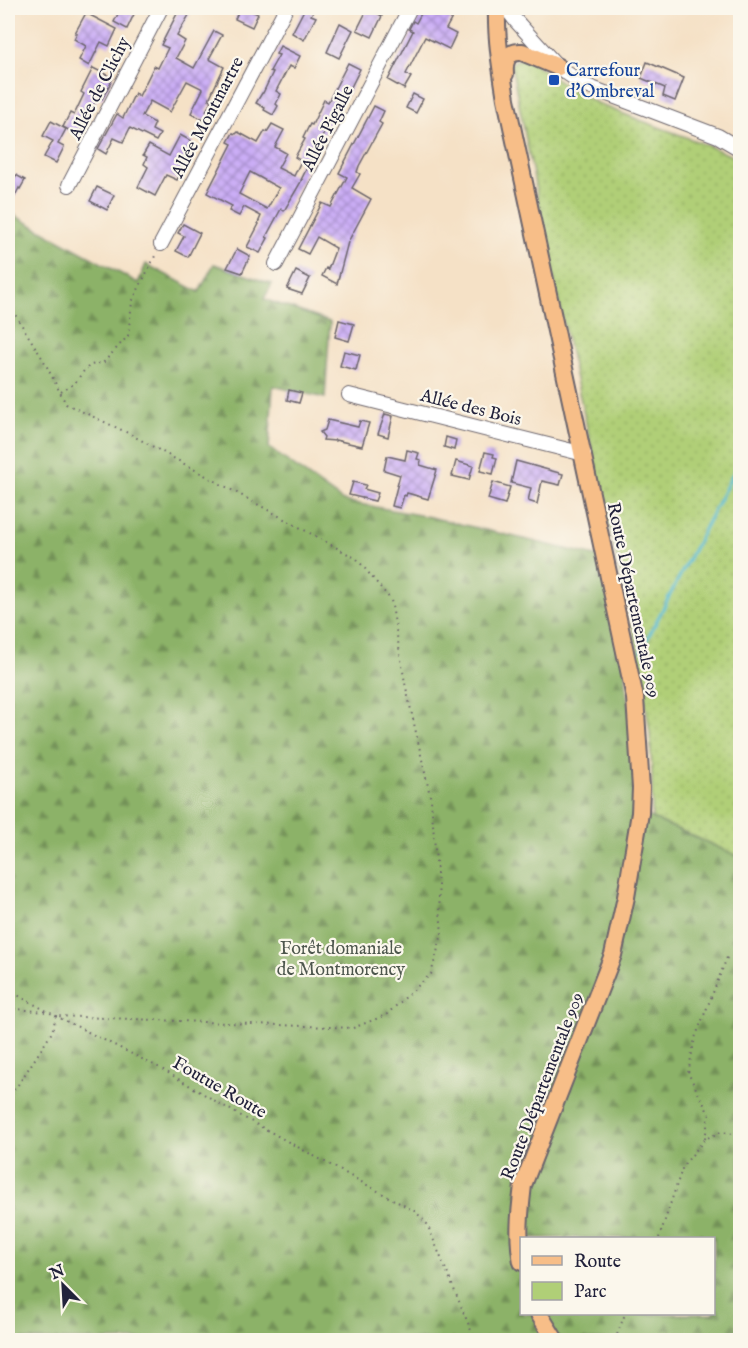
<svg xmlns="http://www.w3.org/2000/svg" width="748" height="1348" viewBox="0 0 748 1348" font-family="'IM FELL English',serif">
  <defs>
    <pattern id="green-dots" width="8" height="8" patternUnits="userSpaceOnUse" patternTransform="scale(1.5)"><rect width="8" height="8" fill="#b0cf77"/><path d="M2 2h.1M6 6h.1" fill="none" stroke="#97b168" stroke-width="1.8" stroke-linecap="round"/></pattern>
    <pattern id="forest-firs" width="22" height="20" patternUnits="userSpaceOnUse" patternTransform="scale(1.5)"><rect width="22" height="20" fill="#8cb268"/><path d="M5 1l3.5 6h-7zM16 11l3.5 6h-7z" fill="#729057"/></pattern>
    <pattern id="building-cross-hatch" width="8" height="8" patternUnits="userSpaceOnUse" patternTransform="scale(1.5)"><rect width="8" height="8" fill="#cbadf6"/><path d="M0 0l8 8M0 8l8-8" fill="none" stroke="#a48cc8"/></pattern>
  </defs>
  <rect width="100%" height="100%" fill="#fbf7ec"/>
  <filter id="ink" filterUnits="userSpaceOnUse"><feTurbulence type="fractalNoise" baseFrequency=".0167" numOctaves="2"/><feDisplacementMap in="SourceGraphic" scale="12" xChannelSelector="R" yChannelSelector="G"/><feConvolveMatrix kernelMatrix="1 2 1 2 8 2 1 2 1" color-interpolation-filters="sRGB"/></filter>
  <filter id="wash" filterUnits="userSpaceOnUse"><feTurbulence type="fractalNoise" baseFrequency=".008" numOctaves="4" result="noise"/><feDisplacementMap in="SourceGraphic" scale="24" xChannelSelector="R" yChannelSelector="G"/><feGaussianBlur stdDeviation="1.35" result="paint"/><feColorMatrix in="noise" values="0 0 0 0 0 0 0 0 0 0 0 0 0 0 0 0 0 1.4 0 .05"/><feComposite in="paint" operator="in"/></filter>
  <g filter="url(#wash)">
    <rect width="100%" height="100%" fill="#f5e1c6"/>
    <path fill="url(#green-dots)" stroke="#697859" stroke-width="1.5" d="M527,58c23,17 45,33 70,45 47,21 97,34 143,57v697l-88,-39v-46l-2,-39 -12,-81 -79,-348 -48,-240 6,-4z"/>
    <path fill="url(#forest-firs)" stroke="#576a52" stroke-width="1.5" fill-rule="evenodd" d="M8,212l130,71 8,-19 53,28 15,-28 58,20 -8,15 66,23 -5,76 -52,-12 -4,62 74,53 87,16 183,43 27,253 100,44v483h-732zM522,1238h192v76h-192z"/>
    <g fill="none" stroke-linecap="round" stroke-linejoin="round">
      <path stroke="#56bcd5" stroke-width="3" d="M641,651l99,-191"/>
    </g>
    <g id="blocks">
      <g fill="url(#building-cross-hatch)" fill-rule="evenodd">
        <path d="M121,8l13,6 -7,15 -13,-7z"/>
        <path d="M180,8h13l-16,28 8,5 -9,17 18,10 20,-37 8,4 -13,24 15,8 -15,32 3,1 -6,11 4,1 -5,9 -14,-8 12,-24 -16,-8 -17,31 -20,-11 -8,15 13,7 -3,7 8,4 -4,7 -26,-13 -7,14 -9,-4 -8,16 -8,-5 19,-35 6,4 12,-25 4,3 15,-30 4,2 10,-20 -7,-3z"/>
        <path d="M240,8h5l13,6 -6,13 -17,-8z"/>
        <path d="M305,8h10l-4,7 5,2 -12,23 -12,-7z"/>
        <path d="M368,8l14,8 -10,21 -15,-7z"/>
        <path d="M424,8h23l-2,4 8,4 -7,13 10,5 -7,15 -24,-12 -19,37 5,3 -7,12 -16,-9 25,-49 -4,-2 4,-8 3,2z"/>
        <path d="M86,13l31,16 -8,17 -8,-4 -12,24 -10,-6 7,-14 -12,-7 3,-6h-2z"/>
        <path d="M340,23l13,7 -14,28 -12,-6z"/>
        <path d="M280,46l20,10 -6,12 -5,-2 -13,25 5,3 -5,10 2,2 -5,9 -9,-5 1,-2 -9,-5 6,-10h1l10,-21 -3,-1 9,-16 -3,-1z"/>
        <path d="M647,62l37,16 -9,23 -12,-5 2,-8 -24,-10z"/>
        <path d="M348,63l12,6 -15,30 -3,-2 -41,83h1l-18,31 -3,-2 -15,28 2,1 -8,15 -13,-6 12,-23 -1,-1 3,-7 -17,-9 -5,9 -10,-5 3,-5 -25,-13 25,-49 -4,-2 5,-9 3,1 2,-2 20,11 7,-12 2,1 5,-8 12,6 -9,17 11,6 -8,15 16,8 7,-15 -6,-4 10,-18 -2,-1 7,-14 2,1 12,-25 4,2zM250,172l29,16 -12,21 -28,-15z"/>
        <path d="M93,68l20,10 -11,21 -4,-2 -20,38 -15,-8 7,-14 4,2 10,-21 -3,-2z"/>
        <path d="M413,94l10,5 -7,14 -10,-5z"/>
        <path d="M374,106l10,5 -5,11 3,2 -23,42 -2,6 3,2 -8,14 19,11 -23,43 -11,42 -15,-8 4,-8 2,1 8,-21 -19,-11 -9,17 -10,-5 24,-46 9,4 16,-30 -8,-4z"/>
        <path d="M51,121l15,8 -8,15 6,3 -8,16 -12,-6 9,-16 -10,-5z"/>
        <path d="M180,135l13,7 -11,21 3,2 -8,15 -11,-5 -11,21 -17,-9 10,-20 -4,-3 3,-7 -4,-2 6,-10 20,11z"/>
        <path d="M12,175l3,2 1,-2 9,5 -5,9 -1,-1 -11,22v-26z"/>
        <path d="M97,187l17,8 -7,15 -17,-9z"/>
        <path d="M183,224l17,9 -12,24 -12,-6 8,-15 -6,-3z"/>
        <path d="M237,249l13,7 -8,17 -15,-5z"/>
        <path d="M296,271l14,7 -8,16 -15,-5z"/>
        <path d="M339,320l15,4 -5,17 -14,-4z"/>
        <path d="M344,351l16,4 -4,15 -16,-4z"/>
        <path d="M289,390l13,3 -3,10 -12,-3z"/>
        <path d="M385,414l8,2 -5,21 -10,-3z"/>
        <path d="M328,420l30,7 2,-6 9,2 -7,23 -27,-6v1l-12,-1 1,-3 -4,-5 5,-2z"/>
        <path d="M446,437l10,3 -2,10 -10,-3z"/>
        <path d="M407,450l12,3 -2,6 4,1 -1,5 17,5 -9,29 -21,-6 -1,3 -2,-1 -4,13 -8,-2 8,-31 -16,-5 3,-14 18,4z"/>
        <path d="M485,452l9,2 -1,3 4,1 -4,16 -13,-3z"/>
        <path d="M456,461l17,5 -4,14 -17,-4z"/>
        <path d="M516,461l47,13 -3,11 -18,-4 -5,23 -9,-3 3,-13 -20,-5z"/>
        <path d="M353,482l13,3 -2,4 14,4 -3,8 -26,-6z"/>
        <path d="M493,482l17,5 -5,17 -17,-5z"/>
      </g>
    </g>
  </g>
  <g filter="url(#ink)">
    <use href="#blocks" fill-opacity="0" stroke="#6c656c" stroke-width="1.5"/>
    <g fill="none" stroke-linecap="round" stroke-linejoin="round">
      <g stroke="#6c656c" stroke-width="16">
        <g id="minor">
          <path d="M506,8l10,13 42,46 26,18 134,51 22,13"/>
          <path d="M69,185l92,-177"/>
          <path d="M161,244l125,-236"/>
          <path d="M276,264l134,-256"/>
          <path d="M349,395l235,59"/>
        </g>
      </g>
      <g stroke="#6c656c" stroke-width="20">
        <g id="major">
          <path d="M497,8c-1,30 4,60 9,91l129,599 6,90 -1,25 -14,84 -13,58 -90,230c-3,26 -6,51 -1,77"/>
          <path d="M505,74c-1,-13 2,-23 17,-22l36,15"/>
          <path d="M539,1314l16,26"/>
        </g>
      </g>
      <g stroke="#6c656c" stroke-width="2" stroke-dasharray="1.5 4.5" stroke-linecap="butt">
        <path d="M8,306l8,10 28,45 22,43 62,29 229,126 34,41 14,83 26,117 11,134 -11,40 -45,41 -33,13 -297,-12"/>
        <path d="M61,392l13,-8 9,-12 7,-7 13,-2 25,-27 4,-34 24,-48"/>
        <path d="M8,990l48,26 104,52 74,44 182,100 11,12 48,116"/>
        <path d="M8,1008l37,4"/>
        <path d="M8,1100l38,-58 6,-10 4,-16"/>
        <path d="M705,1139l4,-25 -21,-41 7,-35 33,-83"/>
        <path d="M659,1238l24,-72 22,-27 16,-7 19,3"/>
        <path d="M615,1340l10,-26"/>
      </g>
      <use href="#minor" stroke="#fff" stroke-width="14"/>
      <use href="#major" stroke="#f7be88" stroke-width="16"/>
    </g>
  </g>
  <rect fill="#1a4fb4" stroke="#fbf7ec" stroke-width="2" x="548" y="74" width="12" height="12" rx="3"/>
  <g text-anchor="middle" stroke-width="4.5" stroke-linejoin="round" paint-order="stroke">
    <g font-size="18" fill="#164399" stroke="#fbf7ec" text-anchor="start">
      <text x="566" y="76">Carrefour<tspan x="566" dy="21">d'Ombreval</tspan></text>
    </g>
    <g font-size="18" fill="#22223b" stroke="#fbf7ec">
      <text transform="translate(99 88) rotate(-63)" y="6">Allée de Clichy</text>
      <text transform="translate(207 117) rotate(-62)" y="6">Allée Montmartre</text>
      <text transform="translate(327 128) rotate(-63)" y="6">Allée Pigalle</text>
      <text transform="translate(471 407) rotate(14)" y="6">Allée des Bois</text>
      <text transform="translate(634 600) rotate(78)" y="6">Route Départementale 909</text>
      <text transform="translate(542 1086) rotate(-69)" y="6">Route Départementale 909</text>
      <text transform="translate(220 1087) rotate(30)" y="6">Foutue Route</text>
    </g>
    <g font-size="18" fill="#4d564d" stroke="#fbf7ec">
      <text x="341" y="954">Forêt domaniale<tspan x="341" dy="21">de Montmorency</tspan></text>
    </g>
  </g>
  <rect width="748" height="1348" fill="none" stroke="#fbf7ec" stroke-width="30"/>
  <rect x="520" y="1237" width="195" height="78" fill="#fbf7ec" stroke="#a4a2a5" stroke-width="1.5"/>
  <rect x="532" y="1256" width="30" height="9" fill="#f7be88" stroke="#a4a2a5" stroke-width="1.5"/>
  <text x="574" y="1267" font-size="18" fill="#22223b">Route</text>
  <rect x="532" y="1282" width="30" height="18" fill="#b0cf77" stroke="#a4a2a5" stroke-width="1.5"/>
  <text x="574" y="1297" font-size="18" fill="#22223b">Parc</text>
  <g transform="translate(63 1285) rotate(336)" stroke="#fbf7ec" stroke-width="4.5" paint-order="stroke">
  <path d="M0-4.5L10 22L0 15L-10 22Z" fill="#22223b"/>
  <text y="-9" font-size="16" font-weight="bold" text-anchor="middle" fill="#22223b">N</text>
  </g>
</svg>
